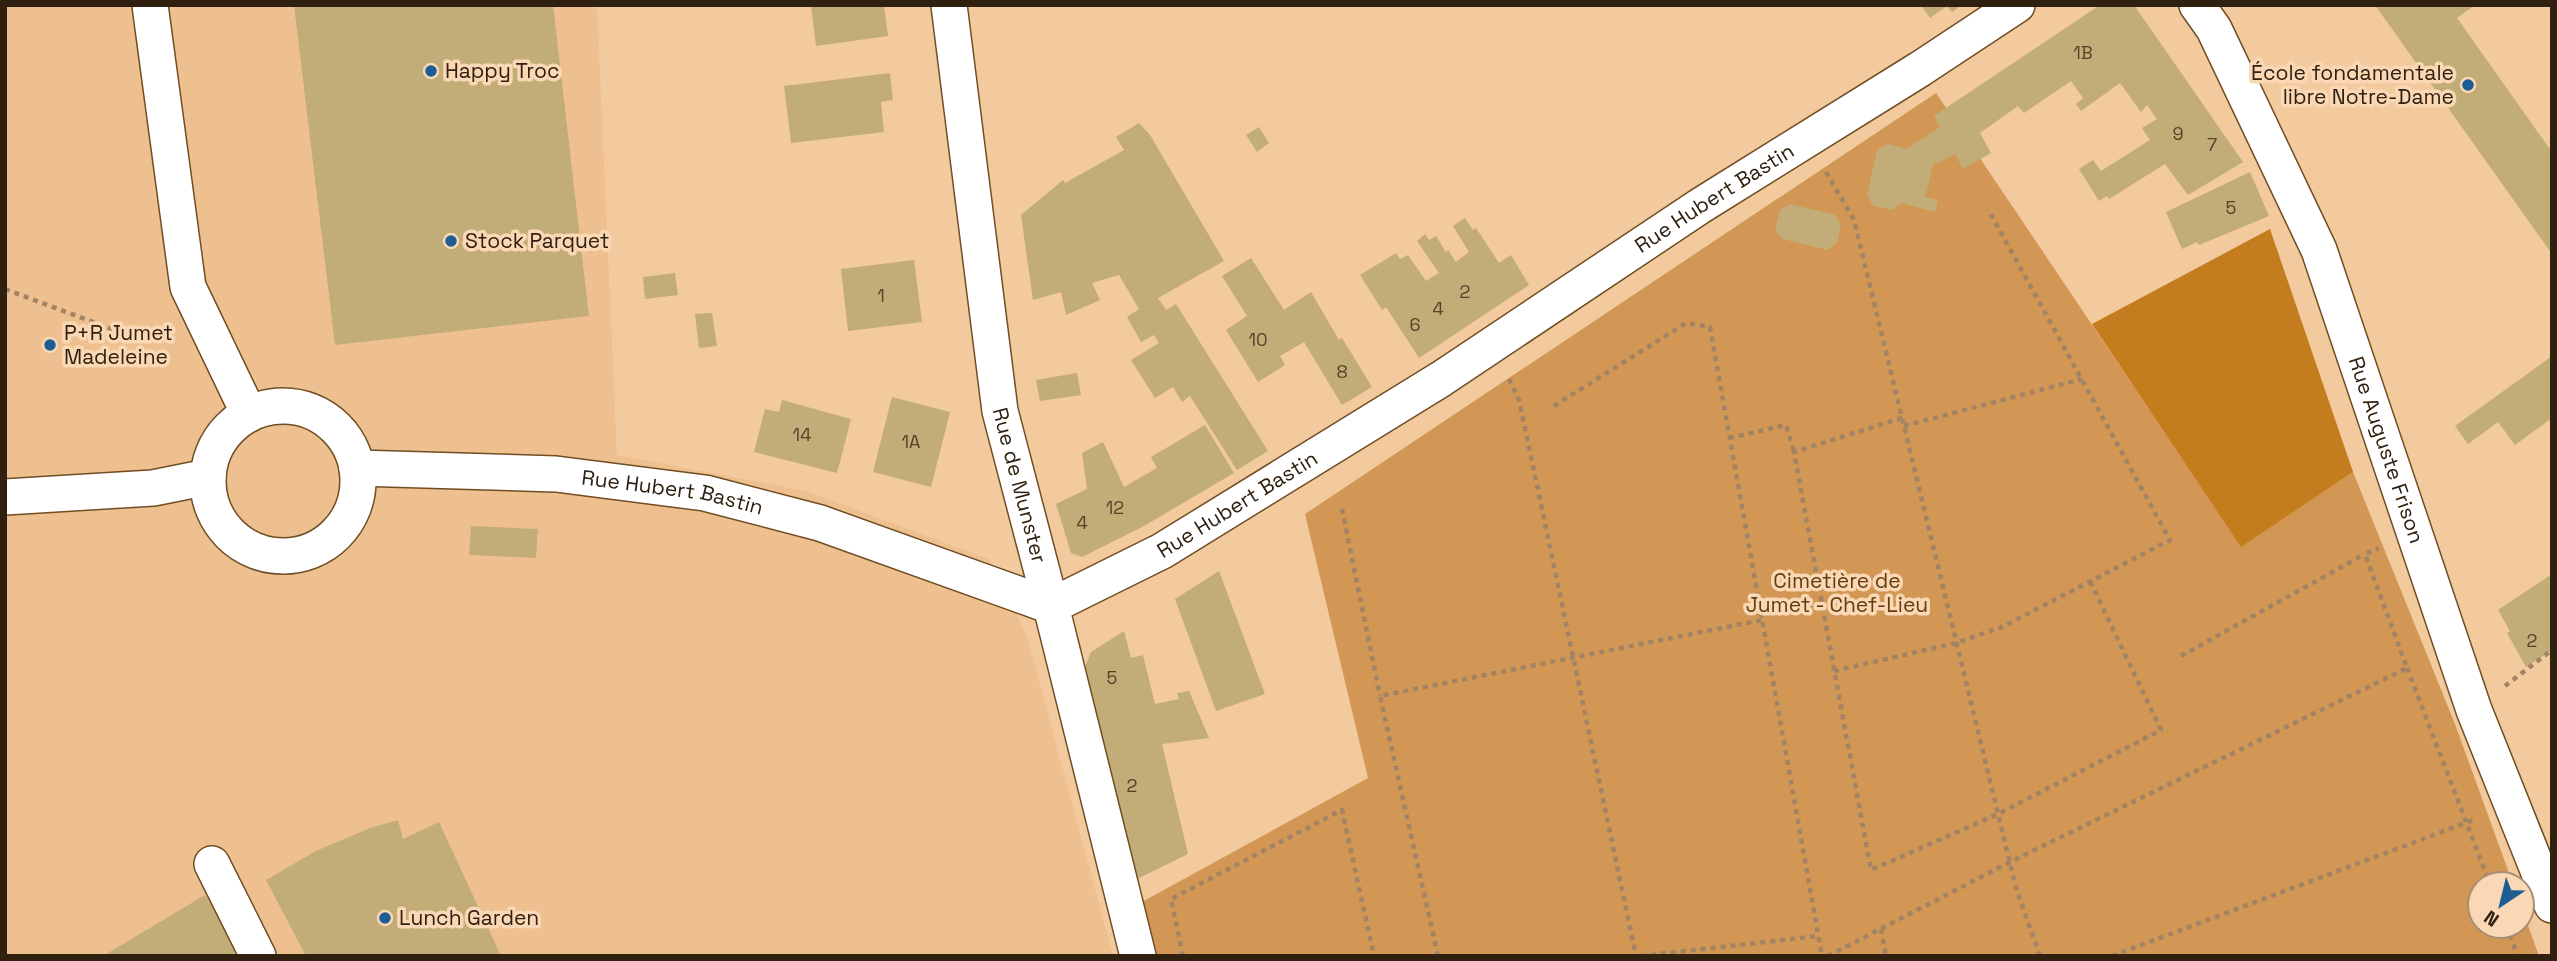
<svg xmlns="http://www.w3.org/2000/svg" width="2557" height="961" viewBox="0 0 2557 961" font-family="'Space Grotesk',sans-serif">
  <rect width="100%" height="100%" fill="#f3c99e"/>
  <path fill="#efc08f" d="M5,5h592l20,450 189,36 183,68 38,77 86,320h-1108z"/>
  <path fill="#d29755" d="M1936,93l305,453 112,-74 102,252 58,160h-33v42h42v-17l17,47h-1385l-14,-53 228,-125 -63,-264z"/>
  <path fill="#c47d1e" d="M2270,229l83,243 -112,75 -149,-223z"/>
  <g fill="#c2ac77">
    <path d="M294,5h259l36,311 -254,29z"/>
    <path d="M811,5h73l4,31 -72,10z"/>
    <path d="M1921,5h41l-10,7 -5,-6 -17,12z"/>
    <path d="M2100,5h34l109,157 -55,33 -23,-31 -56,35 -2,-3 -8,5 -20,-32 14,-9 8,11 49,-31 -8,-12 15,-9 -10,-14 -6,7 -21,-29 -39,28 -5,-7 7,-6 -12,-17 -47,32 -6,-7 -38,27 11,20 -28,16 -8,-15 -19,10 -2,-3 -9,36 13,3 -3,12 -33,-9 -10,7 -19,-4 -6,-11 10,-45 11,-6 18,5 34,-22 -6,-11z"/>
    <path d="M2375,5h100l-18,13 95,134v102z"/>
    <path d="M890,73l3,27 -12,2 3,30 -93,11 -7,-57z"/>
    <path d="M1139,123l11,12 74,126 -66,37 8,12 10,-6 92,147 -31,19 -47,-74 -8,6 -9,-15 -18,11 -24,-38 28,-17 -5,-8 -13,7 -14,-25 12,-8 -20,-34 -27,8 8,17 -34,15 -5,-23 -28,8 -12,-85 42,-35 2,3 59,-33 -8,-13z"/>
    <path d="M1259,127l10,16 -12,9 -11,-17z"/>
    <path d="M2250,172l19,44 -70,29 -2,-3 -15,7 -16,-37z"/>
    <path d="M1790,204l45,11 6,10 -4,18 -10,7 -45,-11 -7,-10 5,-19z"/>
    <path d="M1465,218l8,12 3,-2 23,35 12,-8 18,30 -110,73 -33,-51 -4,3 -22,-35 36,-22 4,6 8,-4 18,26 13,-8 -22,-32 8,-7 4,6 7,-4 10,16 2,-2 8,12 13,-10 -16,-26z"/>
    <path d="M1251,258l33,52 27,-18 28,48 3,-2 30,49 -30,18 -38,-63 -24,14 5,9 -27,17 -32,-52 21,-14 -25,-40z"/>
    <path d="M914,260l8,62 -74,9 -7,-62z"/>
    <path d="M675,273l3,22 -33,4 -2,-22z"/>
    <path d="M712,313l5,33 -18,2 -4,-34z"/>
    <path d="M2552,356v62l-37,27 -17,-23 -30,22 -13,-18z"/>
    <path d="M1077,373l4,22 -41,6 -4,-21z"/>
    <path d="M892,397l58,15 -19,75 -58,-15z"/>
    <path d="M782,400l69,19 -14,54 -83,-21 11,-43 14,3z"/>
    <path d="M1205,425l29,48 -90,53 -62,31 -11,-4 -15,-49 31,-15 -5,-36 21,-11 21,45 33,-19 -6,-11z"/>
    <path d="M471,526l67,3 -2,29 -67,-3z"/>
    <path d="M1219,571l46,123 -49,17 -41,-112z"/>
    <path d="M2549,576l3,4v70l-26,17 -19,-34 3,-2 -12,-21z"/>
    <path d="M1124,631l7,27 12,-3 12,49 24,-5 -2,-6 12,-2 20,47 -47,6 26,110 -53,26 -50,-213 6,-15z"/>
    <path d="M398,820l5,19 36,-17 62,134h-195l-40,-76 50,-29 54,-23z"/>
    <path d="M205,895l41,61h-143z"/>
  </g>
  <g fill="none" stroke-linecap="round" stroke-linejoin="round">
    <g stroke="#714d24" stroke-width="38">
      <g id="street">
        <path d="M150,5l38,282 61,127"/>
        <path id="s1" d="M949,5l51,406 51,195 87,350"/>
        <path id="s2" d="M2197,5l17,24 105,221 155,460 78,195"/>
        <circle cx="283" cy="481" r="75"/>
        <path id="s3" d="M357,468l199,6 149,19 115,30 231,83 111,-55 279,-172 259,-173 220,-137 97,-64"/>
        <path d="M5,497l148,-9 55,-11"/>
        <path d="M212,864l46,92"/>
      </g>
    </g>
    <g stroke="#a28363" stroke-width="4.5" stroke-dasharray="5 5" stroke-linecap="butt">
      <path d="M1826,172l28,48 162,668 24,68"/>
      <path d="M5,289l109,41"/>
      <path d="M1509,379l10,21 117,556"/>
      <path d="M1554,406l132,-83 24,4 112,629"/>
      <path d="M1902,418l-108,34 77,418 127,-56 163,-84 -71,-149"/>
      <path d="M1904,426l178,-47"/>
      <path d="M1729,438l57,-13 8,27"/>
      <path d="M1342,509l38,187"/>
      <path d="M2181,656l184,-102"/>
      <path d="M2407,668l83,216"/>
      <path d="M1834,671l122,-28 46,-16 168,-87 -182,-331"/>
      <path d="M2505,686l47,-36"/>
      <path d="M2506,926l12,30"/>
      <path d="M1881,929l5,27"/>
      <path d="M1183,956l-12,-57 171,-89 32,146"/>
      <path d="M1438,956l-58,-260 382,-76"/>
      <path d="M1641,956l178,-20"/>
      <path d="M1828,956l182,-94 397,-194 -42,-114 14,-6"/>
      <path d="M2112,956l364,-137"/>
    </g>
    <use href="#street" stroke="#fff" stroke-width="35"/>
  </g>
  <g fill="#1c5e93" stroke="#fad8b5" stroke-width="2.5">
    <circle cx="431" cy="71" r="7"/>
    <circle cx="2468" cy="85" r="7"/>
    <circle cx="451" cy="241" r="7"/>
    <circle cx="50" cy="345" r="7"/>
    <circle cx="385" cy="918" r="7"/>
  </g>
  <g text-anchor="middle" stroke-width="7" stroke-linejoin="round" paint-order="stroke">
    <g font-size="18" fill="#544329">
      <text x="2083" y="59">1B</text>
      <text x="2178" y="140">9</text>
      <text x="2212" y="151">7</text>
      <text x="2231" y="214">5</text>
      <text x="1465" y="298">2</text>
      <text x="881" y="302">1</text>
      <text x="1438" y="315">4</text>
      <text x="1415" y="331">6</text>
      <text x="1258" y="346">10</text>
      <text x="1342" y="378">8</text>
      <text x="802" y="441">14</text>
      <text x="911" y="448">1A</text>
      <text x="1115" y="514">12</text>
      <text x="1082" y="529">4</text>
      <text x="2532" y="647">2</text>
      <text x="1112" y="684">5</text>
      <text x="1132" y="792">2</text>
    </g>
    <g font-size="21" fill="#2f200f" stroke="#fad8b5" text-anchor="start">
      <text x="445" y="78">Happy Troc</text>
      <text x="2454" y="80" text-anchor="end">École fondamentale<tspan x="2454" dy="24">libre Notre-Dame</tspan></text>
      <text x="465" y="248">Stock Parquet</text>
      <text x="64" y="340">P+R Jumet<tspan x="64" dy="24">Madeleine</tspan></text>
      <text x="399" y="925">Lunch Garden</text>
    </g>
    <g font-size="21" fill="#2f200f" stroke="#fad8b5">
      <text dy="7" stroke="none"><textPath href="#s3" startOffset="1493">Rue Hubert Bastin</textPath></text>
      <text dy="7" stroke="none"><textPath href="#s2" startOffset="485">Rue Auguste Frison</textPath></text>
      <text dy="7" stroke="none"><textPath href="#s1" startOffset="486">Rue de Munster</textPath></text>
      <text dy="7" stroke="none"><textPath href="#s3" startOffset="317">Rue Hubert Bastin</textPath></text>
      <text dy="7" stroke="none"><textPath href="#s3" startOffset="926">Rue Hubert Bastin</textPath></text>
    </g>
    <g font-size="21" fill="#623d0d" stroke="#fad8b5">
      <text x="1837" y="588">Cimetière de<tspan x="1837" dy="24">Jumet - Chef-Lieu</tspan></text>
    </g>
  </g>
  <rect width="2557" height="961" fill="none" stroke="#2f200f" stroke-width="14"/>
  <g transform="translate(2501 905) rotate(215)"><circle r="33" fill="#fad8b5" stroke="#a98e73" stroke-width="2"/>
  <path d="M0-5L12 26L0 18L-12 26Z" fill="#1c5e93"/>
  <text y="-10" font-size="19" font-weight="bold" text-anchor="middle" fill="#2f200f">N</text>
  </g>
</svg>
